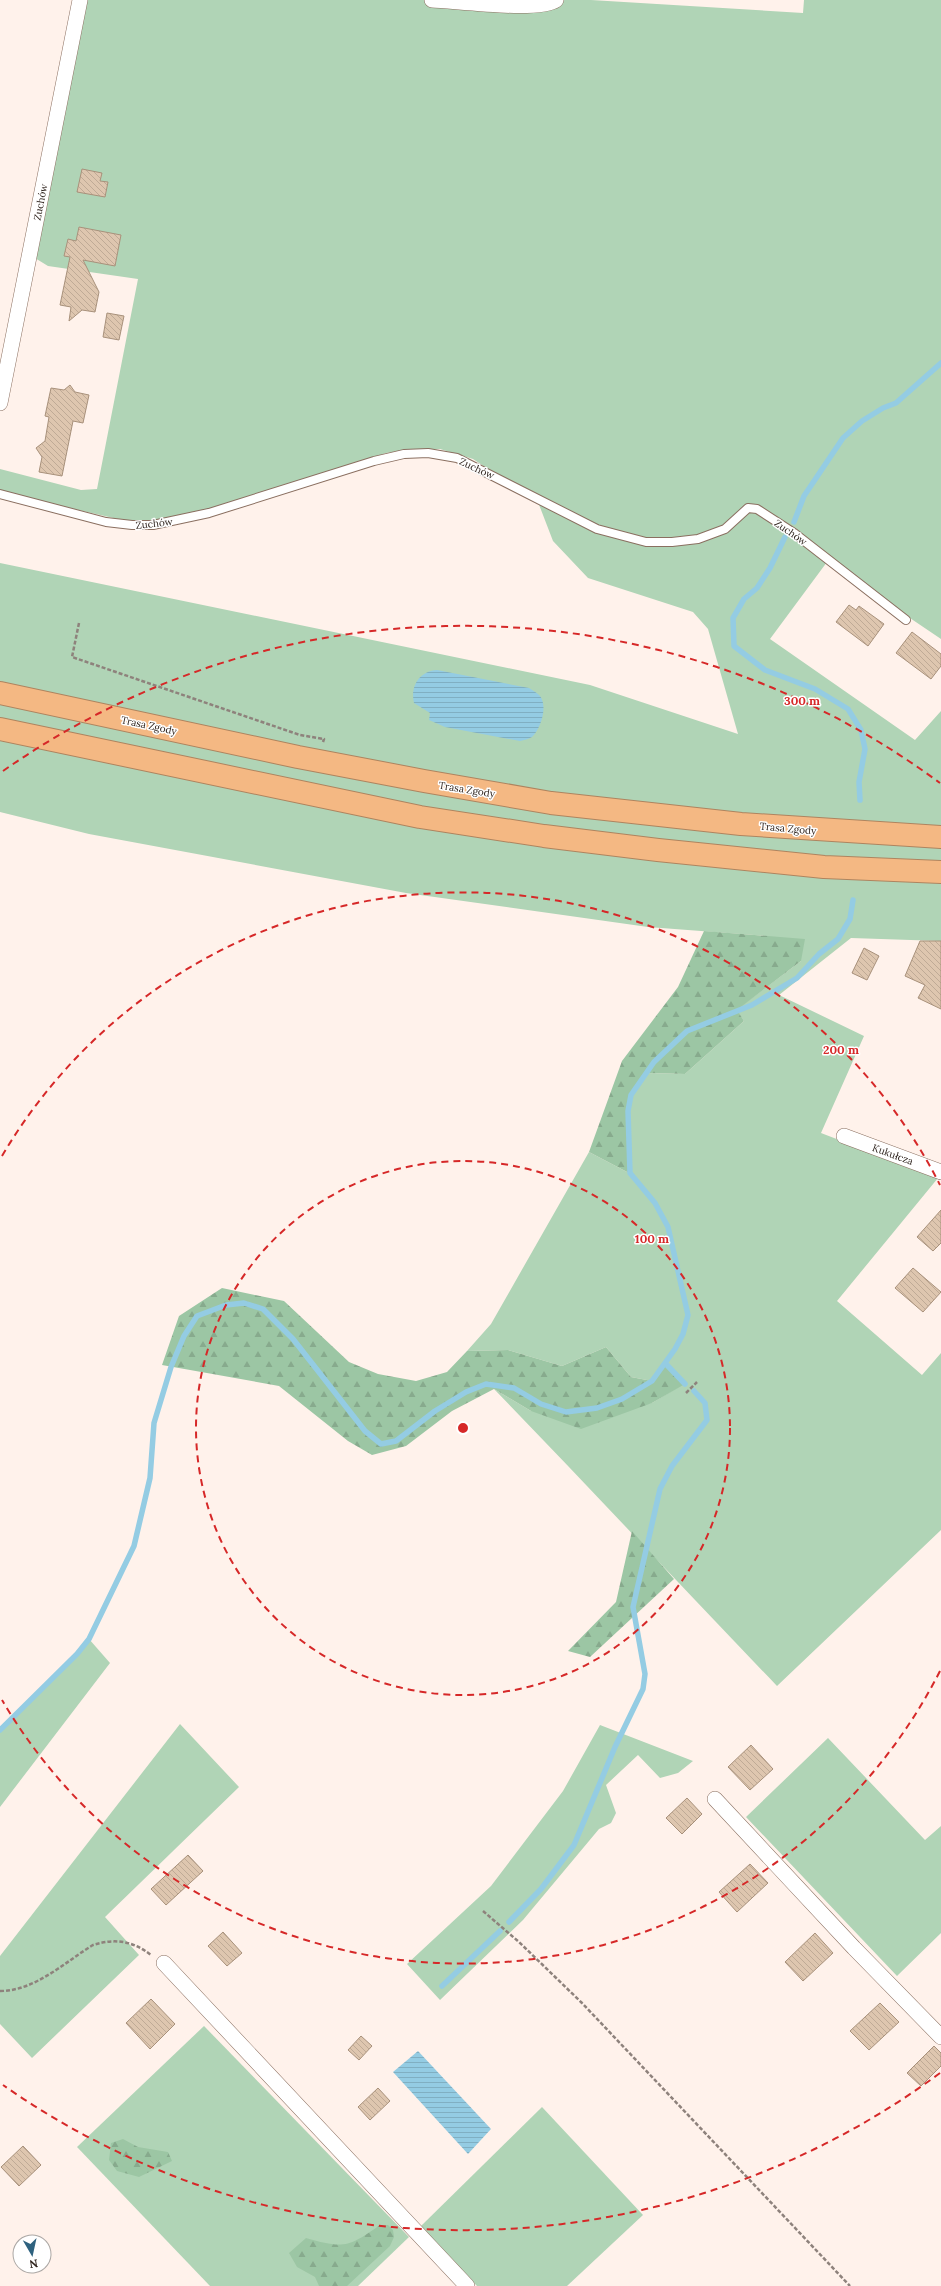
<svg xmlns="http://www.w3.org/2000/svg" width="941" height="2286" viewBox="0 0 941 2286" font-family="Lora,serif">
  <defs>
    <pattern id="forest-firs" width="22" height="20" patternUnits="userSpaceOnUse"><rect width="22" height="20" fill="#9cc6a4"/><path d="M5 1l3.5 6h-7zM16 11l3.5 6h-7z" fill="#87aa8d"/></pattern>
    <pattern id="water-rules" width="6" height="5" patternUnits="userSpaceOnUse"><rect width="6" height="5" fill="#94cce3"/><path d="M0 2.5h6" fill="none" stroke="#80afc2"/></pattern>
    <pattern id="building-back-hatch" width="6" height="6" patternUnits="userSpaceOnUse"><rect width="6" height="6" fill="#dec6af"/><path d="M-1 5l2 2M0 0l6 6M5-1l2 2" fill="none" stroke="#bfaa96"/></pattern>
  </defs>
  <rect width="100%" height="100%" fill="#fff2eb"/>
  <g fill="#b0d4b6">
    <path d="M81,0h510l212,13 1,-13h137v639l-114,-77 -57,77 145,101 26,-29v230l-90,-3 -72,57 85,41 -43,97 117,45 -101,123 85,74 19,-22v177l-164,156c-95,-99 -188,-199 -283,-297l37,22 121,-8 33,-20 -19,-19 -14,17 -21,-4 -25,-30 -44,19 -54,-16 -41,1 24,-27 98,-172 40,21 -1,-62 3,-16 16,-22 38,1 59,-53 -8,-11 65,-49 -35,-25 -118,-9 -242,-34 -317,-59 -89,-22v-249l590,122 148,49 -30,-105 -15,-17 -105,-34 -35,-37 -15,-39 -65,-43 -33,-10 -35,1 -19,3 -151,52 -91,20 -144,-33v-23l81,21 16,-1 41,-210 -90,-13 -18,-11z"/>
    <path d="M89,1639l21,24 -110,144v-77l77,-76z"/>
    <path d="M180,1724l59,63 -134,130 34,38 -107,103 -32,-34v-68z"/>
    <path d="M600,1725l93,36 -15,12 -18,5 -22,-23 -32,30 10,28 -5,10 -12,6 -76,91 -83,80 -33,-36 84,-78 72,-95z"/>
    <path d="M828,1738l97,102 16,-14v107l-44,43 -151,-159z"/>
    <path d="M204,2026l205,211 -51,49h-148l-133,-139z"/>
    <path d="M542,2107l101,108 -76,71h-90l-56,-60z"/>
  </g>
  <g fill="url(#forest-firs)">
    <path d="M704,931l101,8 -4,22 -64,49 7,11 -59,53 -38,-1 -16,22 -3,16 1,62 -40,-21 33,-91 56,-74z"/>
    <path d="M222,1288l62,13 65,61 29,12 38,7 31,-9 20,-21 41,-1 54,16 44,-19 25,30 21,4 14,-17 19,20 -33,19 -71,26 -50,-18 -37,-22 -42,22 -46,35 -34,9 -24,-14 -69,-55 -117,-21 17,-49z"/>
    <path d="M632,1531l42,48 -84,78 -22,-6 48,-49z"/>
    <path d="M123,2139l15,8 30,5 4,9 -33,16 -22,-6 -8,-11 2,-17z"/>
    <path d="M380,2225h8l5,5 1,7 -4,9 -43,40h-28l-4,-9 -18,-10 -8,-14 17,-15c38,11 43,9 74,-13z"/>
  </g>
  <g fill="url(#water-rules)">
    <path d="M437,670l92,18c4,3 9,5 11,8 8,10 1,33 -8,41 -3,2 -8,3 -12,4l-75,-14 -16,-7 1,-7 -16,-10c-4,-16 5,-32 23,-33z"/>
    <path d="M418,2051l73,78 -23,25 -75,-82z"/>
  </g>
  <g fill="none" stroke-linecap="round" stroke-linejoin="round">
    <g stroke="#94cce3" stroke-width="5.5">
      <path d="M794,522l10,-26 39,-58 19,-17 21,-13 13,-5 45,-40"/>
      <path d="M785,537l-15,31 -13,20 -13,11 -11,19 1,28 31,24 50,19 33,20 13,21 4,19 -6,33 1,18"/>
      <path d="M666,1364l19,20"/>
      <path d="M0,1730l77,-76 12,-15 45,-93 16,-68 4,-55 17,-56 13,-31 13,-20 29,-11 18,-2 19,6 30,30 72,92 16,13 15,-3 39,-30 31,-19 20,-8 28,4 27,16 25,8 31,-4 25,-9 30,-18 23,-32 8,-15 5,-19 -20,-88 -13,-24 -25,-30 -2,-62 3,-16 23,-33 33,-31 65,-26 45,-27 22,-24 19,-15 12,-20 3,-19"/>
      <path d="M509,1922l32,-33 33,-44 41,-98 28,-58 2,-15 -12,-67 27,-118 12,-23 35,-46 -2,-17 -11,-12"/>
      <path d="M442,1986l58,-55"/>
    </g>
  </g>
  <g fill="url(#building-back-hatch)" stroke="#a8917b">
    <path d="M82,169l20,4 -2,8 8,1 -3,15 -28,-5z"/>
    <path d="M79,227l42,8 -6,31 -32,-6 16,32 -4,20 -13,-2 -13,11 2,-14 -11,-2 10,-48 -6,-1 4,-17 8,2z"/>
    <path d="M107,313l17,3 -5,24 -16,-3z"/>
    <path d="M70,385l5,7 14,3 -6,28 -10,-2 -11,55 -23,-4 3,-15 -6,-9 9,-7 4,-24 -4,-1 6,-28 13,2z"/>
    <path d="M849,605l7,5 3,-4 25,18 -16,22 -32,-24z"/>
    <path d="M912,632l29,22v12l-10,13 -35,-26z"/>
    <path d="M920,941h21v68l-23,-11 7,-13 -20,-9z"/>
    <path d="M864,948l15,8 -12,24 -15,-7z"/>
    <path d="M941,1210v33l-8,8 -16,-14z"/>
    <path d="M913,1268l28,24 -18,20 -28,-24z"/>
    <path d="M751,1745l22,24 -23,21 -22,-23z"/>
    <path d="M687,1798l15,16 -20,20 -16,-16z"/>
    <path d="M188,1855l15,16 -37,34 -15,-16z"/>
    <path d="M750,1864l18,19 -31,29 -18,-20z"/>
    <path d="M223,1932l19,21 -15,13 -19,-20z"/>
    <path d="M815,1933l18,20 -30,28 -18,-19z"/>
    <path d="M151,1999l24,25 -25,25 -24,-26z"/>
    <path d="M880,2003l19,19 -30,28 -19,-19z"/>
    <path d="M361,2036l11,10 -13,14 -11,-10z"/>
    <path d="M934,2046l7,7v13l-20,20 -14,-13z"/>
    <path d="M378,2088l12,13 -20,19 -12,-13z"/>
    <path d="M23,2146l18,19 -22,21 -18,-19z"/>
  </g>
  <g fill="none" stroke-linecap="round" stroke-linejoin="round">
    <g stroke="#8a6f60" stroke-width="10">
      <path id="lane" d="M0,494l106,28 26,3h21l56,-12 165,-52 30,-7 24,-1 29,5 140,71 49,13h26l26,-3 27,-10 23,-21 9,1 37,24 112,87"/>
    </g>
    <g stroke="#8a6f60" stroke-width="16">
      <g id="street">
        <path d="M432,0c25,1 107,12 124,0"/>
        <path d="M0,403l80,-403"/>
        <path d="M844,1136l97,36"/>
        <path d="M715,1799l139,149 87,89"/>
        <path d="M164,1963l303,323"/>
      </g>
    </g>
    <g stroke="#ae845f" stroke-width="24">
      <g id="highway">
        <path d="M0,693l298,64 126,24 127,22 190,21 200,13"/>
        <path d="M0,729l420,88 124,19 114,14 166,17 117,5"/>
      </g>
    </g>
    <g stroke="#8e827c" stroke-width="2.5" stroke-dasharray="4 2" stroke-linecap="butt">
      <path d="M79,623l-7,34 228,78 24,4 -1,3"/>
      <path d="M686,1393l11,-11"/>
      <path d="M483,1911l36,31 63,61 268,283"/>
      <path d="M0,1991c35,0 65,-29 93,-46 22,-7 40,-4 58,10"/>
    </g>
    <use href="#lane" stroke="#fff" stroke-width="8"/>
    <use href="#street" stroke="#fff" stroke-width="15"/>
    <use href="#highway" stroke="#f4b883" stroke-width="22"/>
  </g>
  <g fill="none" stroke="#d62828" stroke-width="2" stroke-dasharray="7 5">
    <circle cx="463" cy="1428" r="267"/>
    <path d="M940 1671A535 535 0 0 1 2 1700M2 1156A535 535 0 0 1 940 1185"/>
    <path d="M940 2073A802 802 0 0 1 3 2085M3 771A802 802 0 0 1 940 783"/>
  </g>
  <g text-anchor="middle" stroke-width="3" stroke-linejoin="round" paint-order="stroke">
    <g font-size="10" fill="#2d221c" stroke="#fff">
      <text transform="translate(40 202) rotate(-79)" y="4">Zuchów</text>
      <text transform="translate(477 468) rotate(25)" y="4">Zuchów</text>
      <text transform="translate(154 523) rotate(-6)" y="4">Zuchów</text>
      <text transform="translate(791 532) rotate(35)" y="4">Zuchów</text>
      <text transform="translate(149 725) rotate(12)" y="4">Trasa Zgody</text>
      <text transform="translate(467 789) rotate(9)" y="4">Trasa Zgody</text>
      <text transform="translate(788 828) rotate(5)" y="4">Trasa Zgody</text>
      <text transform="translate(893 1154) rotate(20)" y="4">Kukułcza</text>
    </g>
  </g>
  <circle cx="463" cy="1428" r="6" fill="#d62828" stroke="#fff" stroke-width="2"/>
  <g font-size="12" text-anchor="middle" font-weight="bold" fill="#d62828" stroke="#fff" stroke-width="3" stroke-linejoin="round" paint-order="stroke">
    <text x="802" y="705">300 m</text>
    <text x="841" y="1054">200 m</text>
    <text x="652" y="1243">100 m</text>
  </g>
  <g transform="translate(32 2254) rotate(171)"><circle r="19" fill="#ffffff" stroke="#aba7a4"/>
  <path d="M0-3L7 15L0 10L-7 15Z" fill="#2f627f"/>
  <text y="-6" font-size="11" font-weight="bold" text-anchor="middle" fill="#2d221c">N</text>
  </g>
</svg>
